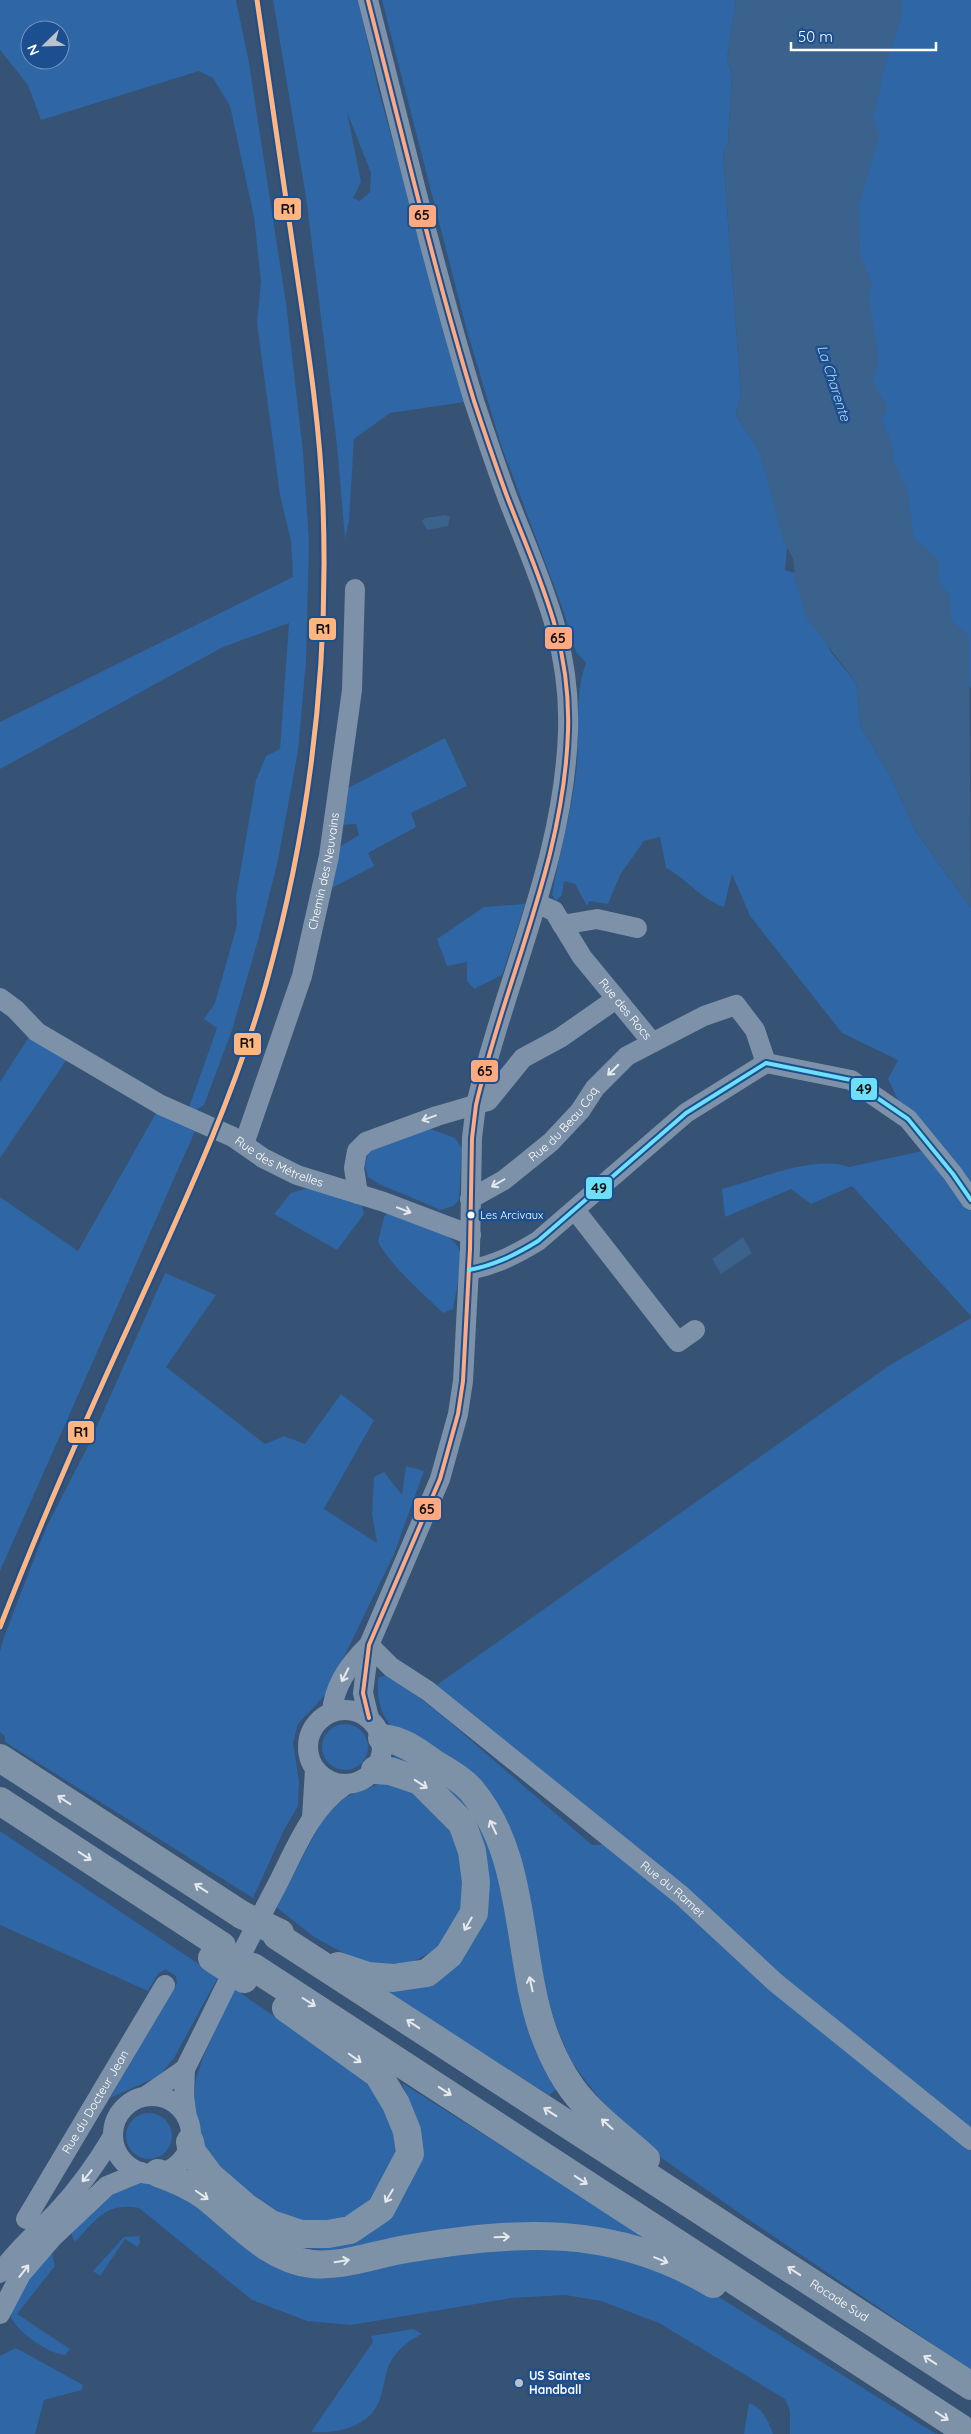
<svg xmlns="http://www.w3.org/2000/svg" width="971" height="2434" viewBox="0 0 971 2434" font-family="Quicksand,sans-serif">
  <rect width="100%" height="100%" fill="#365274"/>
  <g fill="#2f66a5" fill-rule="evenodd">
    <path d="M0,0h236l13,63 37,240 17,149 6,90 -3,119 -8,90 -20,109 -20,80 -26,90 -28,75 -18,11 31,-88 -13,-9 11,-16 22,-78 -1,-28 20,-117 10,-24 14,-7 9,-126 -66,24 -223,122v-47l293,-145 -2,-36 -11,-46 -23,-172 4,-41 -7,-65 -24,-111 -17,-28 -14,-7 -158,49 -13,-35 -28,-35zM30,30h30v30h-30z"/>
    <path d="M273,0h85l21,92 86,310 -75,11 -36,26 -5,82 -4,18 -8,-94 -31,-248zM347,112l24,61 -1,19 -10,9 -7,-3 8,-16z"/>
    <path d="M382,0h354l-9,59 5,16 -4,67 -5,11 18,241 -5,21 23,35 28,98 -2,22 10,3 1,10 35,69 25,31 5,44 31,52 23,51 56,78v408l-119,-130 -41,18 -20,-15 -66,28 -3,-28c34,-9 93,-35 127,-22l73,-16 -34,-72 10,-19 -56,-27 -92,-117 -18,-42 -8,33c-23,-8 -36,-27 -58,-39l-6,-31 -16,4 -24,34 -12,29 -19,-3 -2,5 -12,-22 -11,-3 -2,14 -6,6 -4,-6c7,-41 19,-80 24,-121 5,-38 -3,-76 10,-111l-10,-11 -14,-45 -61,-162 -34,-114z"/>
    <path d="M868,0h103v689l-102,-245 -23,-161z"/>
    <path d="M445,738l22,48 -56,27 5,14 -48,26 6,13 -48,25 10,-42 23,-14 -3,-11 -16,1 4,-35z"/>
    <path d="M525,904l-23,71 -28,14 -7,-8v-19l-20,4 -10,-27 47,-32z"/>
    <path d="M29,1037l38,22 -67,99v-76z"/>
    <path d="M156,1113l40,16 -196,442v-374l78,54z"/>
    <path d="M428,1128l27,10 7,10 -3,52 -6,6 -12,4 -62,-26 -11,-7 -3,-11 3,-15z"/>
    <path d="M312,1187l50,18 2,9 -27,36 -63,-36 17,-21z"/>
    <path d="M388,1213c19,7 67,17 72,39 3,10 -5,45 -7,57l-10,4c-23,-23 -48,-42 -65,-71l6,-25z"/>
    <path d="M165,1273l51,22 -50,72 99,77 19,-8 21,8 36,-50 33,26 -50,89 53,34 -5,-29 2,-37 10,-5 18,23 4,-29 18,5 -30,83 -68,140 -28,30 -5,19 6,38 -1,25 -14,24 -31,68 -248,-156v-6l-5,-4v-81l4,-14 42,-109 43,-84z"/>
    <path d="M971,1318v1052l-226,-153 -82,-58 -48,-39 -44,-59 -16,-38 -13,-48 -17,-102 -12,-39 -27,-46 -86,-52c-19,-19 -23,-32 -22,-58l11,-4 56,44 147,127 23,-1 -187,-153 462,-326z"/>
    <circle cx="345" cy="1747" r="23"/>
    <path d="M396,1749l73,51 26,50 67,235 -13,10 -174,-110 67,-13 41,-126 -90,-83z"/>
    <path d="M391,1779l52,32 17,35 4,65 -27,38 -25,13 -29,3 -23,-3 -46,-25 -38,-30 49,-92 19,-17z"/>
    <path d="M0,1831l218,146 -44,81 -15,18 -49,22 67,-115 -1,-7 -11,-7 -7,5 -10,17 -148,-66z"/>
    <path d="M235,1985l7,9 109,75 26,24 17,32 1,29 -18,40 -14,15 -16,7 -40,9 -19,-6 -64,-45 -18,-18 -8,-24 -4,-35 2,-19 8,-23z"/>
    <path d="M402,2083l251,158 -278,4 -45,6 -31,-4 85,-31 24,-117z"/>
    <circle cx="149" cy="2136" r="23"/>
    <path d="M141,2181l29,4 113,82 192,-18 72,-5 90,15 74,33 225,142h-146v-23l-5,-12 -126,-76 -58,-22 -36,-6 -54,3 -160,27 -44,-4 -55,-21 -113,-92c-33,-6 -43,12 -64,34l-4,-9 42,-42z"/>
    <path d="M140,2236l-1,4 2,1 -4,6 -12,-8 -25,37 -7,-5 31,-34z"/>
    <path d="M50,2247l5,19 -38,48 53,35 -5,6c-16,-1 -48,-23 -54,-38 1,-26 24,-51 39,-70z"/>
    <path d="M413,2329l9,5c-15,8 -26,16 -33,31 -4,10 -5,21 -8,31 -9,30 -40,38 -70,36l62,-90 -2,-6z"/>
    <path d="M16,2348l67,37 -1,5 -38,10 -9,34h-35v-78z"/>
    <path d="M749,2403c13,4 20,19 24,31h-29z"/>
  </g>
  <g fill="#3b618d">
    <path d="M736,0h167l-3,23 -15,42 -12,53 7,17 -21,69 1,49 12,31 -4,12 11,63 -6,23 14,24 -5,15 10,23 2,19 13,26 7,49 24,22 1,23 11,12 1,25 18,17 2,271 -56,-78 -23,-51 -31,-52 -5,-44 -50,-66 -10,-34 -3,-24 -9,-17 -25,-92 -23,-35 5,-21 -18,-241 5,-11 4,-67 -5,-16z"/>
    <path d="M446,515l4,2 -2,9 -21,4 -5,-9 3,-3z"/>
    <path d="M743,1237l9,16 -31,21 -9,-15z"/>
  </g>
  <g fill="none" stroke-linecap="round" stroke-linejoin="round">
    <g stroke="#7d92a8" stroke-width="20">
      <path d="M368,0c34,134 66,269 106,401 11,33 22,66 34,98 31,80 63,143 60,232 -4,131 -63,248 -92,374l-4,33 -2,111 -7,132 -5,33 -18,65 -71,166 -6,48 6,25"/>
      <path id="s1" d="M538,904l16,7 28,46 70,85"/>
      <path d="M562,925l35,-6 40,9"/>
      <path id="s2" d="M0,998l15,11 22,23 124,73 72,32 30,21 34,17 87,27 87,33"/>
      <path id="s3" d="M244,1144l58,-168 27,-120 23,-166 3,-101"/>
      <path d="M358,1194l-4,-26 3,-17 9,-9 71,-26 51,-15 35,-43 37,-20 56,-39"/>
      <path id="s4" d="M470,1199l34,-19 47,-38 29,-31 15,-23 32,-32 77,-40 32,-11 19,25 11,33"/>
      <path d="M575,1210l103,132 17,-12"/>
      <path d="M469,1270c26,-5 46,-15 69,-29l148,-128 80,-50 85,17 57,39 45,55 18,26"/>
      <path id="s5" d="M369,1645l22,22 37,24 253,204 95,88 195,157"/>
      <circle cx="345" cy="1747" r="37"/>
      <path d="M332,1712c2,-27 18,-49 37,-67"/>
      <path d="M312,1818l3,-49"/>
      <path d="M146,2096l39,-27"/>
      <circle cx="152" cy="2135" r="39"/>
      <path d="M187,2118l-3,-22 1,-27c31,-62 60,-124 92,-184 18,-35 34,-78 68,-100"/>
      <path id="s6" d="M26,2219l139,-234"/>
      <path d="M0,2273c17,-24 38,-41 58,-62 21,-23 39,-48 55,-75"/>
      <path d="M0,2314l21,-40 32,-37 54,-51 34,-14"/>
    </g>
    <g stroke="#7e92a7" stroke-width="28">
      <path d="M382,1738c21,2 36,14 53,26 12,7 28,16 37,27 55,67 44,162 71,240 9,25 23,53 41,72 18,20 42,37 62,56"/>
      <path d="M0,1758l242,157"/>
      <path d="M0,1801l222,145"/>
      <path id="s7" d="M277,1936l694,450"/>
      <path d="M338,1966l30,10 25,2 34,-5 22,-18 25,-42 2,-31 -4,-31 -10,-28 -42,-42 -30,-10 -15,-1"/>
      <path d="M253,1967l717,467"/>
      <path d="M190,2142l2,10 18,24 36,31 25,17 30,10h27l22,-4 31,-21 29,-55 -3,-23 -11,-27 -18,-30 -92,-66"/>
      <path d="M158,2173c17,6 33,13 47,23 33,26 63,63 107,68 31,3 64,-10 94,-15 111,-18 205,-26 307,35"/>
    </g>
    <g stroke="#7e92a7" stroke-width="28">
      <path d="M242,1915l38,18"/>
      <path d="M212,1958l32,21"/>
    </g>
    <g stroke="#1b4f8f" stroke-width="8">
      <path id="bus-1" d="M368,0c34,134 66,269 106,401 11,33 22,66 34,98 31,80 63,143 60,232 -4,131 -63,248 -92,374l-4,33 -2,111 -7,132 -5,33 -18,65 -71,166 -6,48 6,25"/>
    </g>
    <g stroke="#1b4f8f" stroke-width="8">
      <path id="bus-2" d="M469,1270c26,-5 46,-15 69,-29l148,-128 80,-50 85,17 57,39 45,55 18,26"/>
    </g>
    <use href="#bus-1" stroke="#ffa980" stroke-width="4"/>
    <use href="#bus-2" stroke="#6ddff8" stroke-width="4"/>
    <g stroke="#1b4f8f" stroke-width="9">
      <path id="rail-1" d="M0,1627c40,-103 84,-204 130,-304 50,-111 103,-222 136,-339 44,-157 63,-316 57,-479 -3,-82 -16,-163 -28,-244 -12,-87 -25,-174 -38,-261"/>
    </g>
    <use href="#rail-1" stroke="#ffb580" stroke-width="5"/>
  </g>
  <defs><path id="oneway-shaft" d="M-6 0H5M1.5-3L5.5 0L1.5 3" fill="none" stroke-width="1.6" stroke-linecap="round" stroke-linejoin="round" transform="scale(1.25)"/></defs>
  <g stroke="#e5e9ee">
    <use href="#oneway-shaft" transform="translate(613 1070) rotate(135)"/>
    <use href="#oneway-shaft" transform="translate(429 1118) rotate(160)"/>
    <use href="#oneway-shaft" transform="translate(498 1183) rotate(150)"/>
    <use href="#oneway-shaft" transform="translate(404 1210) rotate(21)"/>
    <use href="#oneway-shaft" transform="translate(345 1675) rotate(117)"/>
    <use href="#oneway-shaft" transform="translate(87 2176) rotate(129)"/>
    <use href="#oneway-shaft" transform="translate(24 2271) rotate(-52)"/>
  </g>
  <g stroke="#e5e9ed">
    <use href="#oneway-shaft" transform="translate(421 1784) rotate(33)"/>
    <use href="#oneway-shaft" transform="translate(64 1800) rotate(-147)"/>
    <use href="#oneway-shaft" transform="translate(493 1827) rotate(-115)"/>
    <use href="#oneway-shaft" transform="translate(85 1856) rotate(33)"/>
    <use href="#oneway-shaft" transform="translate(201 1888) rotate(-147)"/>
    <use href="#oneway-shaft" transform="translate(468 1924) rotate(120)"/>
    <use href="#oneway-shaft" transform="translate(531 1984) rotate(-102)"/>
    <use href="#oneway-shaft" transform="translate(309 2002) rotate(32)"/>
    <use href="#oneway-shaft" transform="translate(413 2024) rotate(-147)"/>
    <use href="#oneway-shaft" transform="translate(355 2058) rotate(35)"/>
    <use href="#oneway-shaft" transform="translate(445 2091) rotate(33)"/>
    <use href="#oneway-shaft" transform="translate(550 2112) rotate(-147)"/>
    <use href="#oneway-shaft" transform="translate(607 2124) rotate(-138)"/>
    <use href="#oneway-shaft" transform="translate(581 2180) rotate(33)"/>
    <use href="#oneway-shaft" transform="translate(202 2195) rotate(35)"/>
    <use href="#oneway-shaft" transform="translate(389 2196) rotate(121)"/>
    <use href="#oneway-shaft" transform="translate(502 2237) rotate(-2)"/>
    <use href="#oneway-shaft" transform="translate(661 2260) rotate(22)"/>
    <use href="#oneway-shaft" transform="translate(342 2261) rotate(-9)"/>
    <use href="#oneway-shaft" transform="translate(794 2271) rotate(-147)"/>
    <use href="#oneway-shaft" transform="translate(930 2360) rotate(-147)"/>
    <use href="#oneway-shaft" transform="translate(942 2416) rotate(33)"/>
  </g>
  <circle fill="#fff" stroke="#1b4f8f" stroke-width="2" cx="471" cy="1215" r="4.5"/>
  <circle fill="#b9c2ce" stroke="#1b4f8f" stroke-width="2" cx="519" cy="2383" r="5"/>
  <g text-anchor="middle" stroke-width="5" stroke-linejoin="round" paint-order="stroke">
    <g font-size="11" fill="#fff" stroke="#1b4f8f" text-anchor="start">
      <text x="480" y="1219">Les Arcivaux</text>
    </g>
    <g font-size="12" fill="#fff" stroke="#1b4f8f">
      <text dy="4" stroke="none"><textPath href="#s3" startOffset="285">Chemin des Neuvains</textPath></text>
      <text dy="4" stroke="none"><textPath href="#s1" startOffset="139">Rue des Rocs</textPath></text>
      <text dy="4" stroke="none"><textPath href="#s4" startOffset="121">Rue du Beau Coq</textPath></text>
      <text dy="4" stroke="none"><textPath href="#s2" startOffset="326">Rue des Métrelles</textPath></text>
      <text dy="4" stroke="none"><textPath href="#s5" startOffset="390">Rue du Ramet</textPath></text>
      <text dy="4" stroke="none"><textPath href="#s6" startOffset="136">Rue du Docteur Jean</textPath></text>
      <text dy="4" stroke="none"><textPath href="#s7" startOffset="670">Rocade Sud</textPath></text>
    </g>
    <g font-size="12" font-weight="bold" fill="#fff" stroke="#1b4f8f" text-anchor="start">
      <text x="529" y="2380">US Saintes<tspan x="529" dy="14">Handball</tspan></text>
    </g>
    <g font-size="14" font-style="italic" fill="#b5d3f5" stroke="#1b4f8f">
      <text transform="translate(834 383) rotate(72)" y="5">La Charente</text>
    </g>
  </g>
  <g stroke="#1b4f8f" stroke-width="2">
    <rect x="273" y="197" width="29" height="24" rx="5" fill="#ffb580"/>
    <rect x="408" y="204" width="29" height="24" rx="5" fill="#ffa980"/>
    <rect x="308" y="617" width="29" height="24" rx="5" fill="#ffb580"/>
    <rect x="544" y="626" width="29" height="24" rx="5" fill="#ffa980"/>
    <rect x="233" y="1032" width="29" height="24" rx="5" fill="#ffb580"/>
    <rect x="470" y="1059" width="29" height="24" rx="5" fill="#ffa980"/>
    <rect x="850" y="1077" width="28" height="24" rx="5" fill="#6ddff8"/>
    <rect x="585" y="1176" width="28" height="24" rx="5" fill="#6ddff8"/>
    <rect x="67" y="1420" width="28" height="24" rx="5" fill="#ffb580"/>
    <rect x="413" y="1497" width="29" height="24" rx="5" fill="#ffa980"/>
  </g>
  <g font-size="14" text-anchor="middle" font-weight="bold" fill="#111">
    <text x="288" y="214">R1</text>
    <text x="422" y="220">65</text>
    <text x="323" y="634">R1</text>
    <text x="558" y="643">65</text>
    <text x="247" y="1048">R1</text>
    <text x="485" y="1076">65</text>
    <text x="864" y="1094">49</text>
    <text x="599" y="1193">49</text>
    <text x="81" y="1437">R1</text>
    <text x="427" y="1514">65</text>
  </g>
  <g transform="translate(45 45) rotate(247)"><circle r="24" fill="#1b4f8f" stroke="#7695bc"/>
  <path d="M0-4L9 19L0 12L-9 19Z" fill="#b9c2ce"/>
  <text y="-8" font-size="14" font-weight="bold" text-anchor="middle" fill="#ffffff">N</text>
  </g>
  <path d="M791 42v8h145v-8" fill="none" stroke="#ffffff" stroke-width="2.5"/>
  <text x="798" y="42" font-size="15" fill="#ffffff" stroke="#1b4f8f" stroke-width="4" paint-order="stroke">50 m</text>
</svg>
